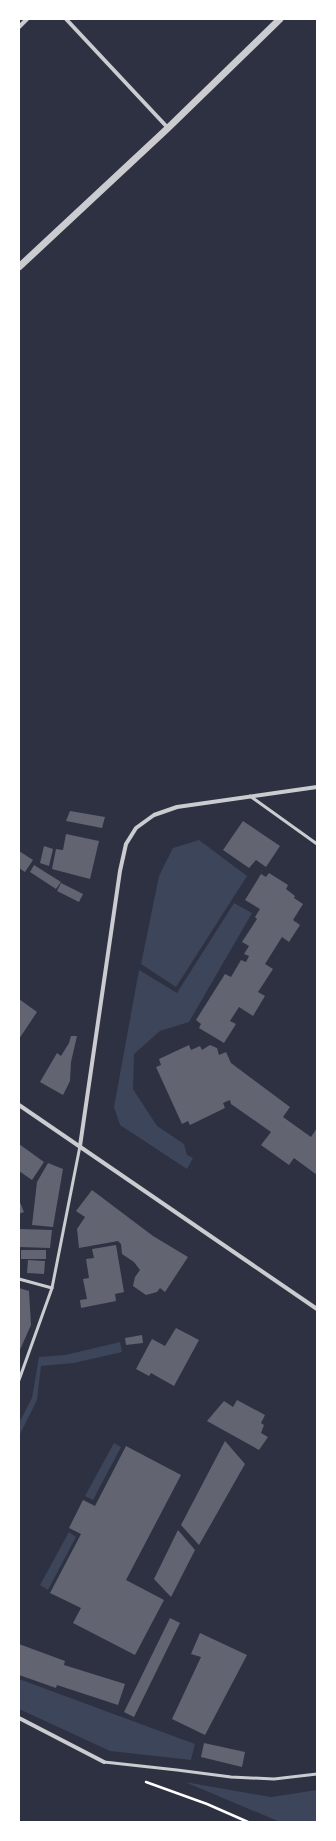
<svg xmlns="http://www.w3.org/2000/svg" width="336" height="1841" viewBox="0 0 336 1841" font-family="Rubik,sans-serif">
  <rect width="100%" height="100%" fill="#2d3142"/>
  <g fill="#3c4559">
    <path d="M199,840l48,36 -71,111 -35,-23 18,-88 14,-28z"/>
    <path d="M234,903l18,10 -63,109 -29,9 -26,23 -1,35 24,37 27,18 3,11 6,3 -6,11 -67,-44 -6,-18 25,-137 38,23z"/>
    <path d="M120,1342l2,10 -48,11 -33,3 -4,34 -18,36v-13l13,-25 7,-41 26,-2z"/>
    <path d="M114,1443l7,4 -28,53 -8,-4z"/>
    <path d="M69,1532l7,5 -28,53 -8,-5z"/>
    <path d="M19,1679l176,65 -4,16 -81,-9 -91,-42z"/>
    <path d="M185,1782l86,15 46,-7v32h-37z"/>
  </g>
  <g fill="#626471">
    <path d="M70,811l35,6 -3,11 -36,-7z"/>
    <path d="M243,821l37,25 -14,21 -10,-7 -7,8 -26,-18z"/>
    <path d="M66,834l33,7 -9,38 -38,-10 4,-20 7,1z"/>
    <path d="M44,846l9,3 -4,17 -9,-3z"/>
    <path d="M19,851l14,9 -8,12 -6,-4z"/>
    <path d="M34,865l27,17 -5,7 -26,-17z"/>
    <path d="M269,873l19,12 -2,4 9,7 -1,2 9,6 -10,16 7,5 -11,17 -7,-5 -17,27 8,5 -15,23 7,4 -12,20 -14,-9 -9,14 6,3 -12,19 -25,-15 2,-4 -5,-4 29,-46 6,3 10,-17 5,2 3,-6 -5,-2 5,-8 -7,-4 15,-23 -2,-2 5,-8 -15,-9 16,-26 5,3z"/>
    <path d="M61,883l22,11 -4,8 -22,-11z"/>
    <path d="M19,999l18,13 -18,27z"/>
    <path d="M71,1036h6l-6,26 -1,19 -7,14 -23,-13 17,-29 4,3 8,-13z"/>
    <path d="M189,1045l2,5 9,-4 2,4 8,-5 7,3 2,7 7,-3 5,11 59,44 -7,10 28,20 6,-9v47l-23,-17 -5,7 -28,-20 10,-13 -40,-28 -1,-4 -7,3 2,5 -35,17 -2,-4 -6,3 -26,-57 5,-2 -2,-6z"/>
    <path d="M19,1144l25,18 -12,18 -13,-9z"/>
    <path d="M48,1163l15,6 -10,58 -21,-2 5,-43z"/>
    <path d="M92,1190l61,46 35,21 -23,35 -5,-4 -3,4 -11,3 -13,-9 2,-9 5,-7 -6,-8 -12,-8 -1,-10 -3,-3 -39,7 -2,-19 8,-12 -9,-6z"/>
    <path d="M19,1200l5,12 -5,2z"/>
    <path d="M19,1229l33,1 -2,18 -31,-1z"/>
    <path d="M116,1245l8,47 -9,2 1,7 -35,7 -1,-8 7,-1 -4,-20 6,-1 -3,-19 8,-1 -2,-9z"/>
    <rect x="21" y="1250" width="25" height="9"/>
    <path d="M28,1260l17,1 -1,13 -17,-1z"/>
    <path d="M19,1288l10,3 2,34 -12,27z"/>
    <path d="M176,1328l23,12 -25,46 -23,-13 -2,3 -13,-7 16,-30 13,7z"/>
    <path d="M142,1335l1,8 -17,2 -1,-7z"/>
    <path d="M237,1400l28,15 -4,8 3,2 -3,8 7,4 -9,13 -52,-29 17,-20 9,6z"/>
    <path d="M225,1441l20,23 -46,81 -18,-20z"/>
    <path d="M126,1446l55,29 -55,105 38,20 -29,55 -62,-32 8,-15 -31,-15 31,-59 -12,-6 14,-28 12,6z"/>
    <path d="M178,1530l17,20 -24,47 -17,-18z"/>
    <path d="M170,1618l10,5 -46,94 -10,-5z"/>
    <path d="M200,1633l47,22 -42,80 -33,-16 29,-62 -10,-3z"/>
    <path d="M19,1644l46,17 -1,4 61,19 -7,21 -61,-20 -1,3 -37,-13z"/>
    <path d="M204,1743l41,9 -3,15 -41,-10z"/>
  </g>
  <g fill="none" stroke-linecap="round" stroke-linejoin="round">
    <path stroke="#fff" stroke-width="2.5" d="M146,1782l61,22 41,18"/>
    <g stroke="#caccd0" stroke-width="3">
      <path d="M250,796l67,48"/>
      <path d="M19,1279l33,9"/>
      <path d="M19,1380l33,-92 28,-142"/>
      <path d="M104,1762l73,8 54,7 43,2 43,-5"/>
    </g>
    <g stroke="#caccd0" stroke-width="4">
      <path d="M66,19l102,109"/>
      <path d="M19,27l8,-8"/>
      <path d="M19,1105l298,204"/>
      <path d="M80,1146l40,-275 6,-27 10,-16 18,-13 23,-8 140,-20"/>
      <path d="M19,1718l85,44"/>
    </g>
    <path stroke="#caccd0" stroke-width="7" d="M19,267l149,-139 112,-109"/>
  </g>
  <rect width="336" height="1841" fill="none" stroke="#ffffff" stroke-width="40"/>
</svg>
